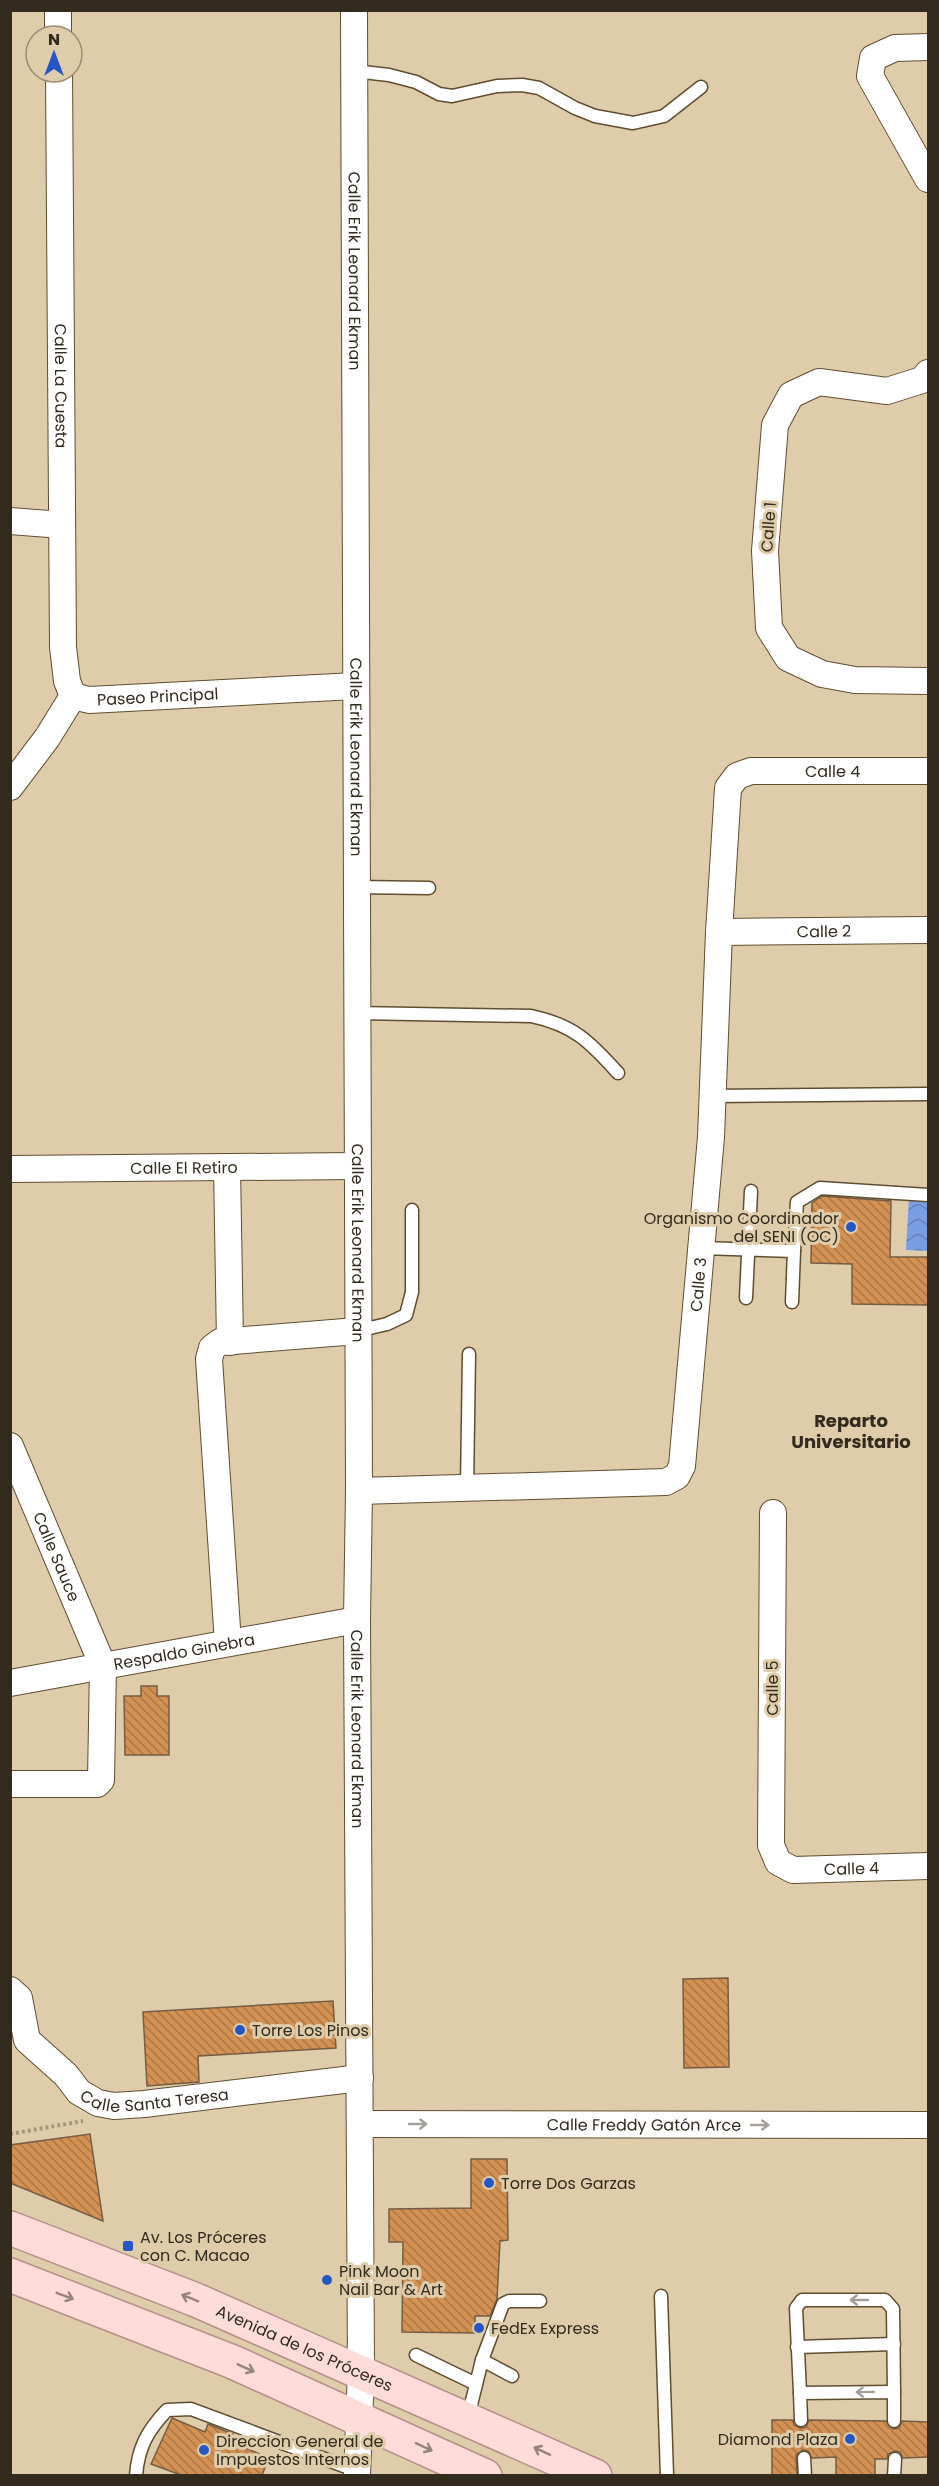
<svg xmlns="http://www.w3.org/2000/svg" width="939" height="2486" viewBox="0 0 939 2486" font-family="Poppins,sans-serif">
  <defs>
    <pattern id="water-waves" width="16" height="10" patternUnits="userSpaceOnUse" patternTransform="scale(1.5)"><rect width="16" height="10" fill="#7a9ee5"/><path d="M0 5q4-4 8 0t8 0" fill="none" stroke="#6581b9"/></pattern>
    <pattern id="building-back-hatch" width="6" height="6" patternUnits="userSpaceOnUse" patternTransform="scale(1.5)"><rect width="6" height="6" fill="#d39253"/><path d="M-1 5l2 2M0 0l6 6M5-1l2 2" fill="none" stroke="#ac7744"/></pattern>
  </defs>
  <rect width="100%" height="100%" fill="#dfccaa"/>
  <path fill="url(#water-waves)" d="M909,1198l19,1v52l-22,-1z"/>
  <g fill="url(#building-back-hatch)" stroke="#775c44" stroke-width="1.5">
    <path d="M822,1196l69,5 -1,56h38v48l-76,-1v-40l-41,-1 1,-60z"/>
    <path d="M141,1686h16v10h12v59h-44l-1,-59h17z"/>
    <path d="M728,1978l1,89 -45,1 -1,-89z"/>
    <path d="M333,2001l3,47 -138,8 1,26 -52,4 -4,-74z"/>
    <path d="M90,2134l13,87 -93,-38v-38z"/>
    <path d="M471,2159h36l1,81 -8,1 -3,58 -7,17h-15v17l-73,-1 1,-90h-14v-33l82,-1z"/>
    <path d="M172,2418l33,14 3,-8 25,10 -2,8 38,16 -7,17h-81l-30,-11z"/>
    <path d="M772,2420h21l1,5 7,3 5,-1 3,-7 77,1 7,8 6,-1 3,-7 26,1v35l-25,1 -3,-6 -5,-1 -7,3 -1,5h-12v16h-39v-18l-24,1 -4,-7 -5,-1 -7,5 1,20h-25z"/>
  </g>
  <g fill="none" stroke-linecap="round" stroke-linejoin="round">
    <g stroke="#5e4e30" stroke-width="15">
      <g id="service">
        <path d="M354,71l35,4 27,7 23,12 13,2 45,-10 25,-1 17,3 36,20 20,8 38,7 31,-7 37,-29"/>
        <path d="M355,887l74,1"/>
        <path d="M356,1013l175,3c43,9 59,26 87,57"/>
        <path d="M712,1096l216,-2"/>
        <path d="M701,1248l93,3 3,-49 23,-14 108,7"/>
        <path d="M746,1298l5,-107"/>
        <path d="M792,1302l2,-51"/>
        <path d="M357,1331l30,-7 19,-9 6,-23v-82"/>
        <path d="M467,1488l2,-134"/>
        <path d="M661,2296l6,180"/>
        <path d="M797,2347l97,-3"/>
        <path d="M416,2355l60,29"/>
        <path d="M482,2360l30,16"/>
        <path d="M800,2393l-4,-85 6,-8h83l8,9 1,83"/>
        <path d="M468,2417l14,-57 21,-56 6,-3h31"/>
        <path d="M801,2420l-1,-27 94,-1v29"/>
        <path d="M804,2458l1,18"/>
        <path d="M136,2476c2,-29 12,-46 31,-66l24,-1 166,62"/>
        <path d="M894,2476l1,-17"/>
      </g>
    </g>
    <g stroke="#5e4e30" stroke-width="28">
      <g id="minor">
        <path d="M58,10v26"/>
        <path id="s1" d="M354,10l5,1481 -2,129 4,751 -4,105"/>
        <path d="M928,47l-33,1 -22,10 -3,18 58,103"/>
        <path id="s2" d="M59,72l4,575 4,34 6,15"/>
        <path d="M928,373l-6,7 -35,11 -68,-9 -28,13 -16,30 -10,126 4,77 19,30 34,16 33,6 73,1"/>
        <path d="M10,521l52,4"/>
        <path id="s3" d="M10,787l37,-49 26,-42 16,4 266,-14"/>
        <path id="s4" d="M719,932l209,-2"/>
        <path d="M227,1167l3,175"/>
        <path id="s5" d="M10,1169l346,-3"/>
        <path id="s6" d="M10,1446l93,220 -2,114 -4,4h-87"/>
        <path id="s7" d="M359,1491l307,-9 11,-6 5,-10 29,-329 8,-205 9,-144 9,-12 14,-5h177"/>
        <path id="s8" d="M773,1513l-2,332 7,17 15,8 135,-4"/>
        <path d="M228,1643l-19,-284 3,-11 8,-6 137,-11"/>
        <path id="s9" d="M10,1683l347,-63"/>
        <path id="s10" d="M10,1990l9,8 8,42 39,35 13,17 19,11 16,3 30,-2 216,-26"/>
        <path id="s11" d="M360,2124l568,1"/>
      </g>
    </g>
    <g stroke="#b58f88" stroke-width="36">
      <g id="primary">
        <path id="s12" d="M10,2228l186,72 399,176"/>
        <path d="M10,2275l223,87 252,114"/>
      </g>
    </g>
    <path stroke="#a4967b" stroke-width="4" stroke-dasharray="3 3" stroke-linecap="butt" d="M10,2134l73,-13"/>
    <use href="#service" stroke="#fff" stroke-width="12"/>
    <use href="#minor" stroke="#fff" stroke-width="26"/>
    <use href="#primary" stroke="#fddcda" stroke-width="33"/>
  </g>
  <defs><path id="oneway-shaft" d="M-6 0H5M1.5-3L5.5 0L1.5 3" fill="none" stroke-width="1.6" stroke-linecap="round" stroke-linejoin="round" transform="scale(1.5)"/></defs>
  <g stroke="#a3a09a">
    <use href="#oneway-shaft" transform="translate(418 2124)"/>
    <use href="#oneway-shaft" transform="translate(760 2125)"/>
    <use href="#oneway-shaft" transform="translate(859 2300) rotate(180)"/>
    <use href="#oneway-shaft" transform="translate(865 2392) rotate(179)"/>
  </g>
  <g stroke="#98847c">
    <use href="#oneway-shaft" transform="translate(65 2296) rotate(21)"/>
    <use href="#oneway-shaft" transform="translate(190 2298) rotate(-158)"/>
    <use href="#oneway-shaft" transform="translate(246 2368) rotate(24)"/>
    <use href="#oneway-shaft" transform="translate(424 2447) rotate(25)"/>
    <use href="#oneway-shaft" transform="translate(542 2451) rotate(-155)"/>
  </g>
  <g fill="#2656c4" stroke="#dfccaa" stroke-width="2">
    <circle cx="851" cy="1227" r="6"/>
    <circle cx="240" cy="2030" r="6"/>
    <circle cx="489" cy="2183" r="6"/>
    <rect x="122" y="2240" width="12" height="12" rx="3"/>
    <circle cx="327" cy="2280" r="6"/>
    <circle cx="479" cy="2328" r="6"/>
    <circle cx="850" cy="2439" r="6"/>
    <circle cx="204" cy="2450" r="6"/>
  </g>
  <g text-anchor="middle" stroke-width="6" stroke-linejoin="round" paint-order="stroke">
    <g font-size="16" fill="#322b1e" stroke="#dfccaa">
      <text dy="6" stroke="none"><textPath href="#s1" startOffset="261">Calle Erik Leonard Ekman</textPath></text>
      <text dy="6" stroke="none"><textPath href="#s2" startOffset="314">Calle La Cuesta</textPath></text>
      <text transform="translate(768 527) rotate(-86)" y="6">Calle 1</text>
      <text dy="6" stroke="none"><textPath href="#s3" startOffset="196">Paseo Principal</textPath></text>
      <text dy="6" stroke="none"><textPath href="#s1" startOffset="747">Calle Erik Leonard Ekman</textPath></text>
      <text dy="6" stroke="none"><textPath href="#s7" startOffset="1122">Calle 4</textPath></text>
      <text dy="6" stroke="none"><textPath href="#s4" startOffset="105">Calle 2</textPath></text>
      <text dy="6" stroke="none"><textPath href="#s5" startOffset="174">Calle El Retiro</textPath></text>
      <text dy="6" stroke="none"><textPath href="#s1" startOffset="1233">Calle Erik Leonard Ekman</textPath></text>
      <text dy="6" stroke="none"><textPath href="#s7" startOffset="513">Calle 3</textPath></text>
      <text dy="6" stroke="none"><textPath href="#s6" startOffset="120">Calle Sauce</textPath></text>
      <text dy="6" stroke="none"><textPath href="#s9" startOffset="177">Respaldo Ginebra</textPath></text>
      <text transform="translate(772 1688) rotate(-90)" y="6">Calle 5</text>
      <text dy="6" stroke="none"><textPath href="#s1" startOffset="1719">Calle Erik Leonard Ekman</textPath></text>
      <text dy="6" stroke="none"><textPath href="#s8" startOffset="426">Calle 4</textPath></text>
      <text dy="6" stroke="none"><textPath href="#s10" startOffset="207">Calle Santa Teresa</textPath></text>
      <text dy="6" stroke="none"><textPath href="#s11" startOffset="284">Calle Freddy Gatón Arce</textPath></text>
      <text dy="6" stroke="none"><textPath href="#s12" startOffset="318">Avenida de los Próceres</textPath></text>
    </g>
    <g font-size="16" fill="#322b1e" stroke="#dfccaa" text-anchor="start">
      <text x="839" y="1224" text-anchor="end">Organismo Coordinador<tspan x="839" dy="18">del SENI (OC)</tspan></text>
      <text x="252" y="2036">Torre Los Pinos</text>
      <text x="501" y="2189">Torre Dos Garzas</text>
      <text x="140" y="2243">Av. Los Próceres<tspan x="140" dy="18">con C. Macao</tspan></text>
      <text x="339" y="2277">Pink Moon<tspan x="339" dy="18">Nail Bar &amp; Art</tspan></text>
      <text x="491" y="2334">FedEx Express</text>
      <text x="838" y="2445" text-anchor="end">Diamond Plaza</text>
      <text x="216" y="2447">Direccion General de<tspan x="216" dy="18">Impuestos Internos</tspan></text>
    </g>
    <g font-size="18" font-weight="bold" fill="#322b1e" stroke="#dfccaa">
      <text x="851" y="1427">Reparto<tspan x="851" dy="21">Universitario</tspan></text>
    </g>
  </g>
  <rect width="939" height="2486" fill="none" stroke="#322b1e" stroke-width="24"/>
  <g transform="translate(54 54)"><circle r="28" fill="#dfccaa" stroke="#9a8c72" stroke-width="1.5"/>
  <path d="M0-4.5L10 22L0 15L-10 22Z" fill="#2656c4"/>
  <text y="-9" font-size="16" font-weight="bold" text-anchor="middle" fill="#322b1e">N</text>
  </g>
</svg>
